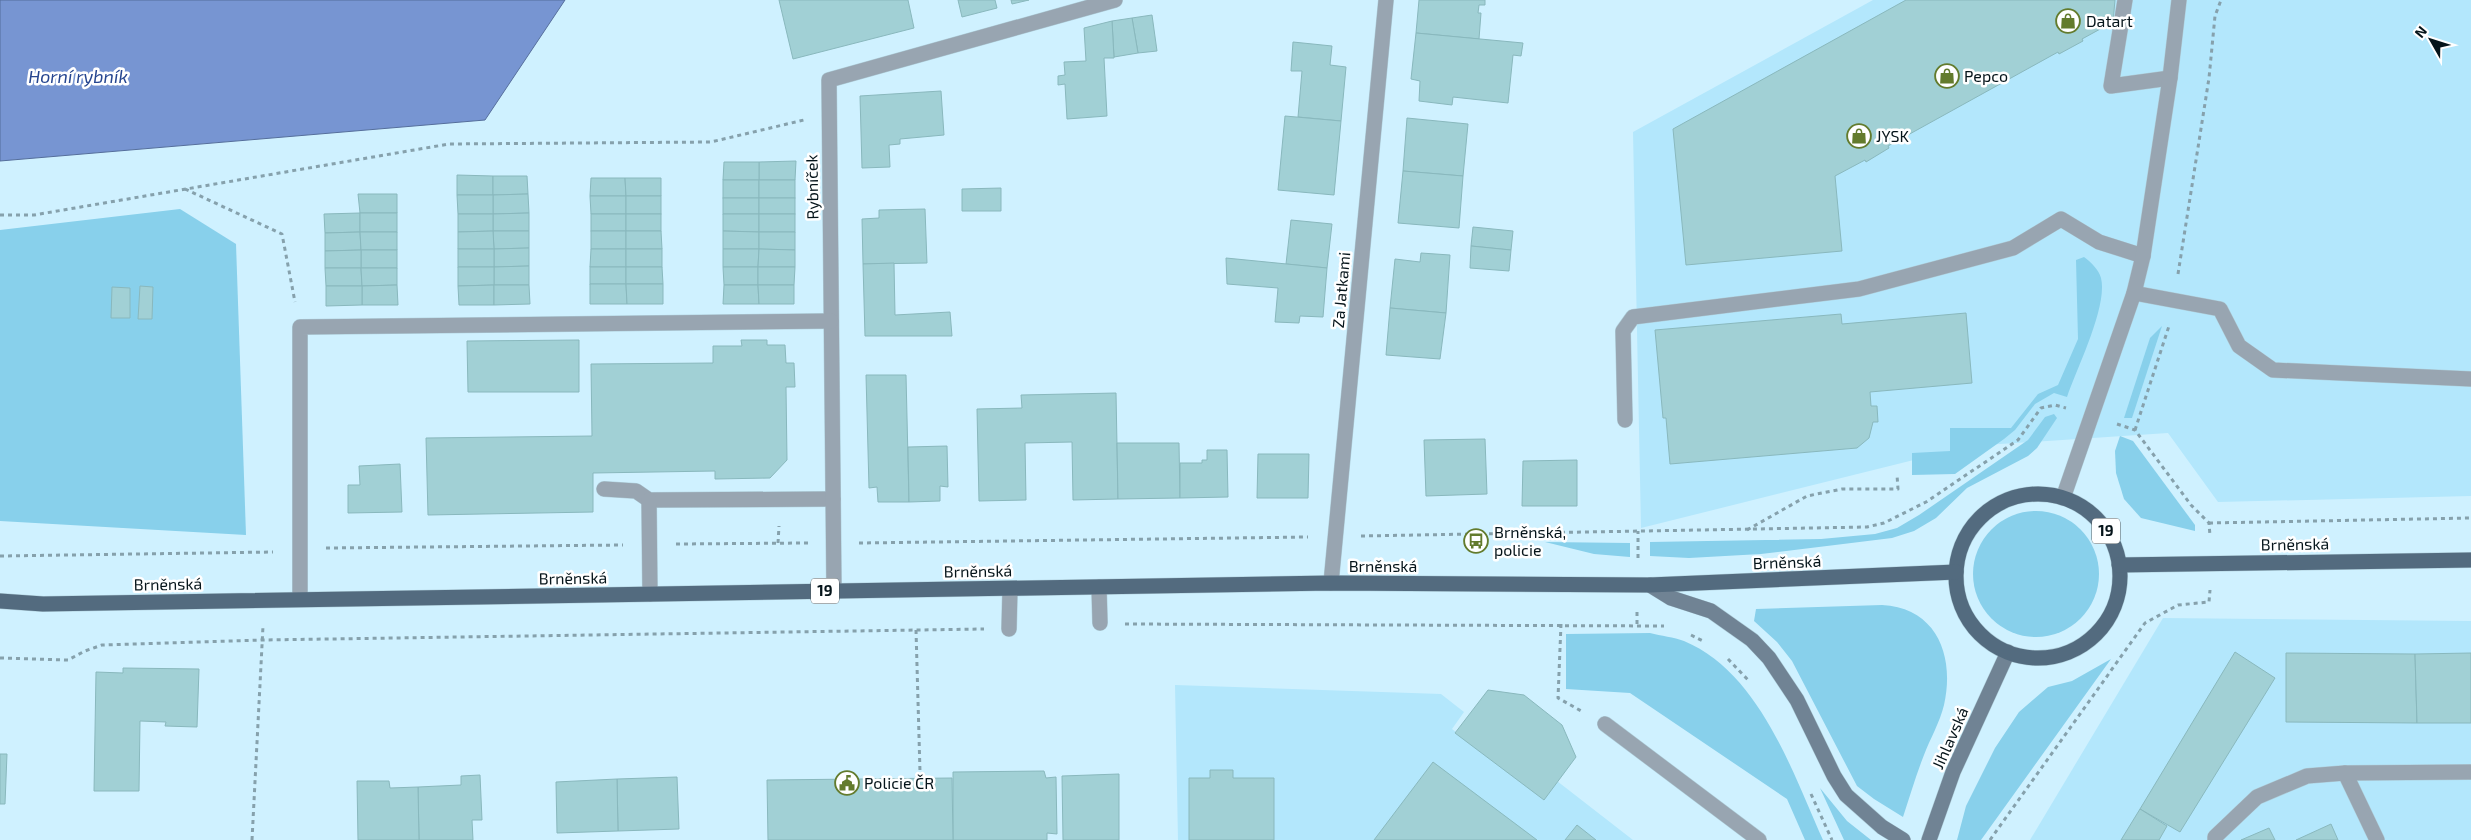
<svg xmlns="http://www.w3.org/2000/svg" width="2471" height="840" viewBox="0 0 2471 840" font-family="'Exo 2',sans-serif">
  <rect width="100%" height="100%" fill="#cff1ff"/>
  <g fill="#b3e7fc">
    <path d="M1873,0h598v496l-253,6 -50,-69 -198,13 -329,82 -8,-396z"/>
    <path d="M2163,618l308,3v219h-441z"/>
    <path d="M1175,685l266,9 23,18 -12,17 91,70 14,-18 76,59h-455z"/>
  </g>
  <g fill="#88d0eb">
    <path d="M180,209l56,35 10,291 -246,-14v-291z"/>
    <path d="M2084,257c7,5 15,13 17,21 7,28 -24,90 -34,119l-13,-4 -19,11 -20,26 -11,9 -49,35 -43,1v-22l38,-2v-23h61l27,-34 20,-9 20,-46 -2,-79z"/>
    <path d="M2162,326l-30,92h-8l26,-80z"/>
    <path d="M2054,414l3,4 -20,30 -9,8 -61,32 -31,30 -22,13 -22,7 -131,16 -72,4 -39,-2v-14l171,-3 54,-5 22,-6 22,-13 109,-75 17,-23z"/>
    <path d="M2120,436l13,5 62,84v6l-54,-13 -17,-19 -8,-26 -1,-22z"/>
    <circle cx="2036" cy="574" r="63"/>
    <path d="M1545,542l85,1v14l-36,-3z"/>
    <path d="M1882,605c55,3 73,51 62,100 -4,17 -14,34 -20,50 -8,20 -14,41 -21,62l-29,-18 -17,-13 -65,-125 -15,-19 -23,-21 2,-12z"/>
    <path d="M1650,633c11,3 24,4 34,8 75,31 108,130 139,199h-18l-18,-41 -157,-106 -64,-4v-55z"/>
    <path d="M2111,659l-130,181h-24l9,-34 29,-58 24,-36 29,-25 24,-6z"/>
    <path d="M1820,788l27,33 24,19h-27z"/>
  </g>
  <path fill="#7795d2" stroke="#556e9b" d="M0,0h565l-80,120 -485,41z"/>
  <g fill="#a1d0d5" stroke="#89b8bd">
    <path d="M779,0h129l6,28 -121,31z"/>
    <path d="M958,0h37l2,8 -35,9z"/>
    <path d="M1011,0h18l-17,4z"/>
    <path d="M1419,0h66v5h-6l-1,8h3l-2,26 -63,-6z"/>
    <path d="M1906,0h209l-2,22 -31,17 1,2 -24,13 -1,-2 -170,94 1,2 -23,14 -1,-2 -30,16 7,75 -156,14 -13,-136z"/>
    <path d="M1152,15l5,36 -19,2 -6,-35z"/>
    <path d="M1132,18l6,35 -24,4 -2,-36z"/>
    <path d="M1112,21l2,37h-10l3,58 -40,3 -2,-35 -7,1v-9l7,-1 -1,-13 22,-1 -2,-33z"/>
    <path d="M1416,33l107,10 -2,13 -8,-1 -5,48 -55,-6 -1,8 -33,-4 1,-20 -9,-2z"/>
    <path d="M1293,42l39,4 -2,19 16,2 -5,54 -43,-4 4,-46h-11z"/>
    <path d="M941,91l3,44 -44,4v5l-11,1 1,22 -28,1 -2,-72z"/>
    <path d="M1285,116l56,5 -7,74 -56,-5z"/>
    <path d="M1407,118l61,6 -5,52 -60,-5z"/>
    <path d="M796,161l-1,19h-36v-18z"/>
    <path d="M724,162h35v18h-36z"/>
    <path d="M1403,171l60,5 -4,52 -61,-5z"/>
    <path d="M457,175l36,1v19h-36z"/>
    <path d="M493,176h34l1,18 -35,1z"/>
    <path d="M591,178h34l1,18h-36z"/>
    <path d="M625,178h36v18h-35z"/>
    <rect x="723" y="180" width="36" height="18"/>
    <rect x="759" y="180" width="36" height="18"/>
    <path d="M1001,188v23h-39v-22z"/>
    <path d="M358,194h39v19h-37z"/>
    <path d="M528,194l1,19 -36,1v-19z"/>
    <path d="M457,195h36v19h-35z"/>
    <path d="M590,196h36v18h-35z"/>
    <rect x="626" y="196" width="35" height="18"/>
    <rect x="723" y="198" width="36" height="16"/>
    <rect x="759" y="198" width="36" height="16"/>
    <path d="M925,209l2,54 -64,1 -1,-45 17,-1v-8z"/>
    <path d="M360,213v19l-35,1 -1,-19z"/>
    <rect x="360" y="213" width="37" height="19"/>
    <path d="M529,213v18h-36v-17z"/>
    <path d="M458,214h35v17l-35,1z"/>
    <rect x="591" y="214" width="35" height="17"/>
    <rect x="626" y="214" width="35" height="17"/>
    <path d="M723,214h36v18l-36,-1z"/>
    <rect x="759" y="214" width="36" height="18"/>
    <path d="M1291,220l41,4 -5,44 -41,-4z"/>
    <path d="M1473,227l40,4 -2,19 -40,-4z"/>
    <path d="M493,231h36v17l-35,1z"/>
    <path d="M493,231l1,18h-36v-17z"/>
    <rect x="591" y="231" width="35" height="18"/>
    <path d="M626,231h35l1,18h-36z"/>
    <path d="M723,231l36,1v17h-36z"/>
    <path d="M360,232l1,18 -36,1v-18z"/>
    <path d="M360,232h37v18h-36z"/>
    <path d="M759,232h36v18l-36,-1z"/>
    <path d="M1471,246l40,4 -2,21 -39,-3z"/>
    <path d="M529,248v18l-35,1v-18z"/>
    <rect x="458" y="249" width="36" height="18"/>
    <path d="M591,249h35v18h-36z"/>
    <rect x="626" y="249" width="36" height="18"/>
    <path d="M723,249h36l-1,18h-35z"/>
    <path d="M759,249l36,1v17h-37z"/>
    <rect x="361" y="250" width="36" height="18"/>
    <path d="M361,250v18h-36v-17z"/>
    <path d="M1421,253l29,2 -4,58 -56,-5 5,-49 25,3z"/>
    <path d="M1226,258l101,10 -4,49 -23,-1 -1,7 -24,-1 3,-34 -51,-4z"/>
    <path d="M894,263l1,52 55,-3 2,24h-87l-2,-72z"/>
    <path d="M529,266v19h-35v-18z"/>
    <path d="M458,267h36v18l-36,1z"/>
    <rect x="590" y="267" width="36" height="17"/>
    <path d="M626,267h36l1,17h-37z"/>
    <path d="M723,267h35v18h-34z"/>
    <path d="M758,267h37l-1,18h-36z"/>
    <path d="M325,268h36l1,18h-36z"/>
    <path d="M361,268h36v17l-35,1z"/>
    <path d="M590,284h36l1,20h-37z"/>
    <path d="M626,284h37v20h-36z"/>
    <path d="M397,285l1,20h-36v-19z"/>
    <path d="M494,285v20h-35l-1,-19z"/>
    <path d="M494,285h35l1,19 -36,1z"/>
    <path d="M724,285h34l1,19h-36z"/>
    <path d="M758,285h36v19h-35z"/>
    <path d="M140,286l13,1 -1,32h-14z"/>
    <path d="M326,286h36v19l-36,1z"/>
    <path d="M112,287l18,1v30h-19z"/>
    <path d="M1390,308l56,5 -6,46 -54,-4z"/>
    <path d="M1966,313l6,70 -102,9 1,14h6l1,16h-5l-4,16 -12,10 -187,16 -4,-46h-3l-8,-88 186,-16 1,10z"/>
    <path d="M579,340v52h-111l-1,-51z"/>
    <path d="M741,340h26v5h18l1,18h8l1,24h-9l1,73 -17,18 -55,1v-8l-122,2v39l-165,3 -2,-77 166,-2 -1,-72 122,-1v-17h29z"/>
    <path d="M866,375h40l3,127h-31l-1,-15 -8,1z"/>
    <path d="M1116,393l2,106 -45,1 -1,-58 -47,1 1,57 -47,1 -2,-92 45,-1 -1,-13z"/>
    <path d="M1485,439l2,55 -61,2 -2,-56z"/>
    <path d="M1117,443h62l1,55 -62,1z"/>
    <path d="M947,446l1,41 -8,-1v15l-31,1 -1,-55z"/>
    <path d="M1207,450h20l1,47 -48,1v-35h22v-3h5z"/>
    <path d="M1258,454h51l-1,44h-51z"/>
    <path d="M1577,460v46h-55l1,-45z"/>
    <path d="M400,464l2,48 -54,1v-28h12l-1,-19z"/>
    <path d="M2235,652l40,26 -95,154 -40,-23z"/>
    <path d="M2286,653l129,1 2,69 -131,-1z"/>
    <path d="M2471,653v70h-54l-2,-69z"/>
    <path d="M123,668l76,1 -2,58 -32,-1 1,-4 -26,-1 -1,70h-45l2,-119 27,1z"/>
    <path d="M1488,690l36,5 38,30 14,32 -32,43 -89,-67z"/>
    <path d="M0,754h7l-2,50h-5z"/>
    <path d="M1433,762l104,78h-163z"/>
    <path d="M1210,770h23v8h41v62h-85v-62h21z"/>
    <path d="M1044,771l2,7 10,-1 1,57 -10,-1v7h-94v-68z"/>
    <path d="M1119,774v66h-56l-1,-64z"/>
    <path d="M480,775l2,45h-10l1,20h-54l-1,-53 43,-2v-9z"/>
    <path d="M677,777l2,52 -61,2 -1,-52z"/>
    <path d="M952,778l1,62h-185l-1,-60z"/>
    <path d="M617,779l1,52 -61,2 -1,-51z"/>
    <path d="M357,781h32l1,7 28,-1 1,53h-61z"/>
    <path d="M2140,809l27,17 -8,14h-38z"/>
    <path d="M2331,824l7,16h-42z"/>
    <path d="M1577,825l19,15h-31z"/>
    <path d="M2269,828l6,12h-34z"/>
  </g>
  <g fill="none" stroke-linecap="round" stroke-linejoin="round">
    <g stroke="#afceda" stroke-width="16">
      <g id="lane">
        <path d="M2125,0l-14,86 59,-8"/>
        <path d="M2134,293l86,16 19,37 34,24 198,9"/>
        <path d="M1625,420l-2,-89 10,-14 226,-28 154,-41 48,-29 38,23 44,14"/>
        <path d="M604,489l32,2 13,9 184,-1"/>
        <path d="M649,500l1,94"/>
        <path d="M1099,587l1,36"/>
        <path d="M1009,629l1,-40"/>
        <path d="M1605,724l154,116"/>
        <path d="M2345,773l32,67"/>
        <path d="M2215,840v-3l42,-40 50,-21 38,-3 126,-1"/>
      </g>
    </g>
    <g stroke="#afceda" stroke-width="16">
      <g id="street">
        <path d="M2063,498l71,-205 9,-37 27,-178 9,-78"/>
        <path d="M1331,583l55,-583"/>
        <path d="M834,591l-5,-511 286,-80"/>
        <path d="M300,599v-272l531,-6"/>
      </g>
    </g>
    <g stroke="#afceda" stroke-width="16">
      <g id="secondary">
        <path d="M1650,585l21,13 40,13 41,29 17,18 28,42 37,76 12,19 36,32 21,13"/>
        <path d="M1929,840l24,-68 55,-120"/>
      </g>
    </g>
    <g stroke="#afceda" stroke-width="16">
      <g id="primary">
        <circle cx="2038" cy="576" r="82"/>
        <path d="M2119,565l352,-5"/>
        <path d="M0,601l43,3 1288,-21 319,2 306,-13"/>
      </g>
    </g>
    <g stroke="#86a1ac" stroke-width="3" stroke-dasharray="4 4" stroke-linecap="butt">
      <path d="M185,189l97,45 13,68"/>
      <path d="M0,215h34l415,-71 262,-2 93,-22"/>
      <path d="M2178,274l31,-196 6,-62 6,-16"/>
      <path d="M2117,424l18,6 56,75 18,18 1,13"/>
      <path d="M2135,430l34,-104"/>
      <path d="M2209,523l262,-5"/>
      <path d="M1747,530l60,-34 35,-7h56l-1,-14"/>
      <path d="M1361,536l506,-9 17,-4 42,-21 92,-62 23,-32 14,-3 11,3"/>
      <path d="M778,543l1,-17"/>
      <path d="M859,543l449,-6"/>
      <path d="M676,544l132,-1"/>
      <path d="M326,548l297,-3"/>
      <path d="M0,556l273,-4"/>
      <path d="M1638,558v-27"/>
      <path d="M1125,624l539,2"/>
      <path d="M1561,624l-3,74 25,14"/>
      <path d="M1637,624v-12"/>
      <path d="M916,630l4,142"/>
      <path d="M1691,635l12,6"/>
      <path d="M0,658l68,2 17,-9 17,-6 161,-5 721,-11"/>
      <path d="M1728,659l22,23"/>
      <path d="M1811,794l21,46"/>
      <path d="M252,840l11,-214"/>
      <path d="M1990,840l155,-217 33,-18 31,-3 1,-12"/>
    </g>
    <use href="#lane" stroke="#98a5b1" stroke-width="15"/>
    <use href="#street" stroke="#98a5b1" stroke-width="15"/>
    <use href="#secondary" stroke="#708394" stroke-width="15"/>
    <use href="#primary" stroke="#536b7f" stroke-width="15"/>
  </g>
  <defs>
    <g id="shop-ring" transform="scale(1.25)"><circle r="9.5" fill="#fff" stroke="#637b2d" stroke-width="1.5"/><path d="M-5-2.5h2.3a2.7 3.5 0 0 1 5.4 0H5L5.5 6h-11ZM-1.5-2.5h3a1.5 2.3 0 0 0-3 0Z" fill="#637b2d"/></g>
    <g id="bus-ring" transform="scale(1.25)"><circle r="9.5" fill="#fff" stroke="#637b2d" stroke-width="1.5"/><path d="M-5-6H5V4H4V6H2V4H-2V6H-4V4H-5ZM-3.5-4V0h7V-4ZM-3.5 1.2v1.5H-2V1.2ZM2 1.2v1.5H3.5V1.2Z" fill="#637b2d"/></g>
    <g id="civic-ring" transform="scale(1.25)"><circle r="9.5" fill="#fff" stroke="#637b2d" stroke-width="1.5"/><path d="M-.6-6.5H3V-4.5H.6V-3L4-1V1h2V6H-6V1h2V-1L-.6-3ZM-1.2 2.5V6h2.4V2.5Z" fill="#637b2d"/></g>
  </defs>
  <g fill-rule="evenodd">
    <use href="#shop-ring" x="2068" y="21"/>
    <use href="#shop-ring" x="1947" y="76"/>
    <use href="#shop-ring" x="1859" y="136"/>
    <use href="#bus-ring" x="1476" y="541"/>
    <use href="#civic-ring" x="847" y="783"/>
  </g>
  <g text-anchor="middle" stroke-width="5" stroke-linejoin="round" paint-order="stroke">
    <g fill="#fff" stroke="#505a5f" stroke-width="1">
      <rect x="2092" y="518.5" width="28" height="25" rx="4"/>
      <rect x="811" y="578.5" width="28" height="25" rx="4"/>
    </g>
    <g font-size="15" font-weight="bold" fill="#05141a">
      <text x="2106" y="536">19</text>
      <text x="825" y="596">19</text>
    </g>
    <g font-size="16" fill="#05141a" stroke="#fff" text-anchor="start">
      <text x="2086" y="27">Datart</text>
      <text x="1964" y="82">Pepco</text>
      <text x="1876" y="142">JYSK</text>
      <text x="1494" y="538">Brněnská,<tspan x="1494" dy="18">policie</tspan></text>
      <text x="864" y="789">Policie ČR</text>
    </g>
    <g font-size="16" fill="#05141a" stroke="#fff">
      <text transform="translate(812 187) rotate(-91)" y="6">Rybníček</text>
      <text transform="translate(1341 290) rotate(-85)" y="6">Za Jatkami</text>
      <text transform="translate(2295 544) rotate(-1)" y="6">Brněnská</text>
      <text transform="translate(1787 562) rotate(-2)" y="6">Brněnská</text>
      <text x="1383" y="572">Brněnská</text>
      <text transform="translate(978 571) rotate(-1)" y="6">Brněnská</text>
      <text transform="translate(573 578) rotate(-1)" y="6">Brněnská</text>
      <text transform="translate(168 584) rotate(-1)" y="6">Brněnská</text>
      <text transform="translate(1950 738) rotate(-66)" y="6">Jihlavská</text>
    </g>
    <g font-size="18" font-style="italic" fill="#264690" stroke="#fff">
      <text x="78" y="83">Horní rybník</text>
    </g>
  </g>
  <g transform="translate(2431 40) rotate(309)" stroke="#ffffff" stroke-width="4" paint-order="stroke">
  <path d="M0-4L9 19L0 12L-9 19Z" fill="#05141a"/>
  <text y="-8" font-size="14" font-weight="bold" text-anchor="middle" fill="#05141a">N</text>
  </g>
</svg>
